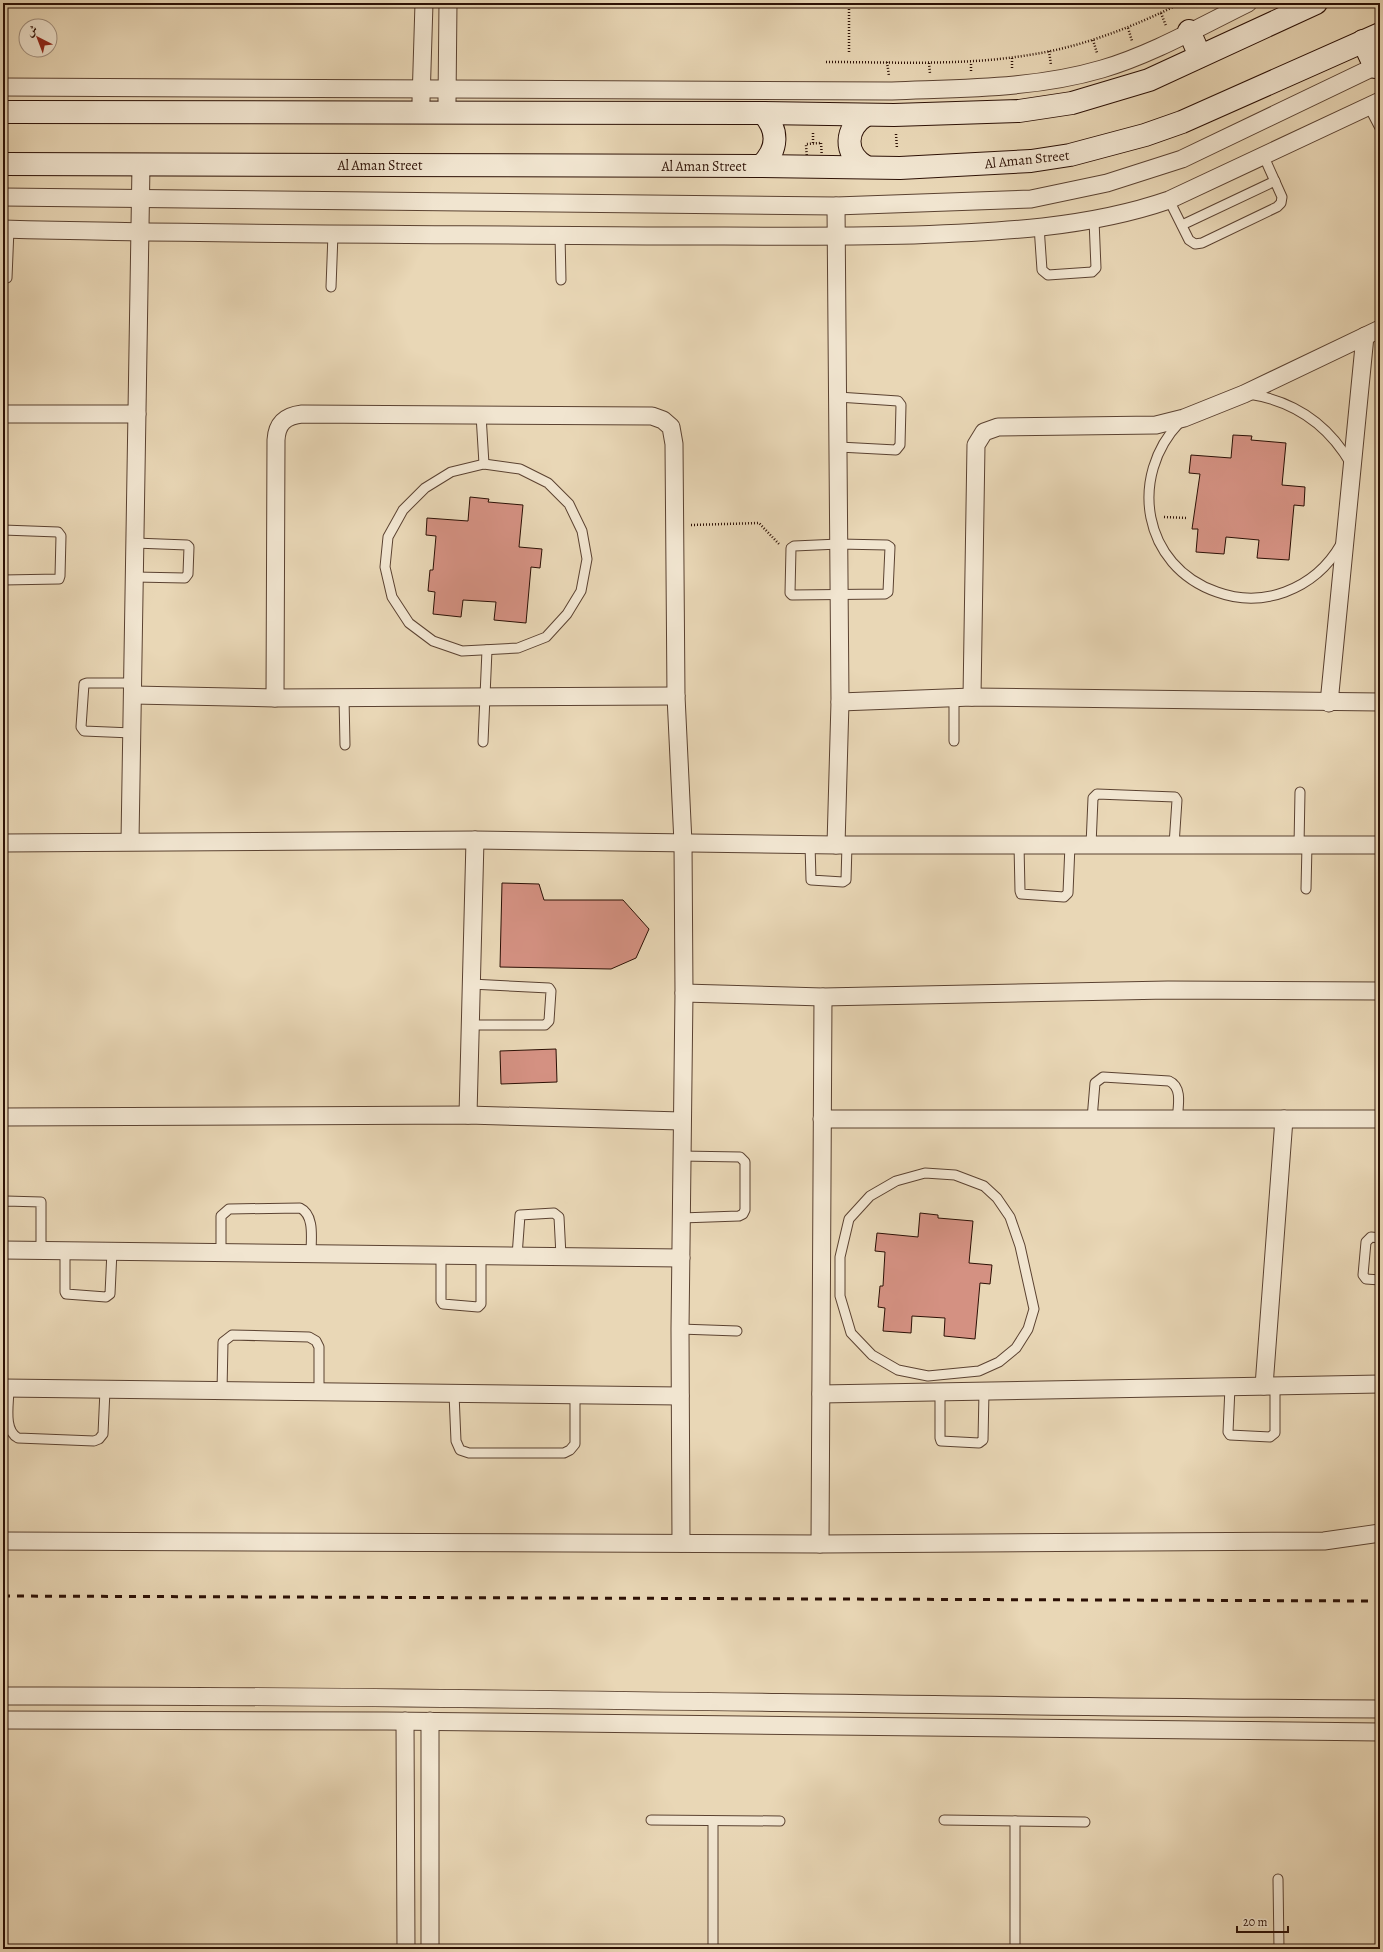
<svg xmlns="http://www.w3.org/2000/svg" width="1383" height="1952" viewBox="0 0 1383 1952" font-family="Alegreya,Amiri,serif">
  <rect width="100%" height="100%" fill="#e9d7b6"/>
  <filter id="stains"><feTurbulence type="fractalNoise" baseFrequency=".005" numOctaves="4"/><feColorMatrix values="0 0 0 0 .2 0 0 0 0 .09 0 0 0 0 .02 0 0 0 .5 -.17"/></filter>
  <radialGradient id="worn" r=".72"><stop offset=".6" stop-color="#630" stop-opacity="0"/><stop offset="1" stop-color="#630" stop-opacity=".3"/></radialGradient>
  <g fill="#d49182" stroke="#2c1005">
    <path d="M1233,435l19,1 -1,4 35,3 -4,42 23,2 -1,19 -10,-1 -5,55 -32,-2 2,-18 -33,-3 -2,17 -28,-2 2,-23h-6l8,-55 -11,-1 2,-18 40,3z"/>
    <path d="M470,497l19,2 -1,3 35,3 -4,42 23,2 -2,19 -9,-1 -5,56 -32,-3 2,-18 -33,-2 -2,17 -28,-3 2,-22 -7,-1 2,-21h3l3,-34 -10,-1 1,-17 41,3z"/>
    <path d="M502,883l37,1 5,16h79l26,29 -13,29 -25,11 -111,-2z"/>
    <path d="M556,1049l1,33 -56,2 -1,-33z"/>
    <path d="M920,1213l18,2v3l35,3 -4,42 23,2 -2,19 -10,-1 -5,56 -31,-3 1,-18 -33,-2 -1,17 -28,-2 2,-23 -7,-1 2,-21h3l2,-34 -10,-1 2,-18 41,4z"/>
  </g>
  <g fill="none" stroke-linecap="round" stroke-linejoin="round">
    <g stroke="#5b4231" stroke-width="11">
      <g id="lane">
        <path d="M1369,107l11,21"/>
        <path d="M1169,200l20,40 6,4 7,-1 75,-36 4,-4 1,-6 -18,-40"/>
        <path d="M1182,225l93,-44"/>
        <path d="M1039,226l3,44 6,5 44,-3 4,-4 -2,-48"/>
        <path d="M560,235l1,45"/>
        <path d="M7,278l2,-49"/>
        <path d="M331,287l2,-53"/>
        <path d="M1249,394c45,7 79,30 102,70"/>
        <path d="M838,397l60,4 3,4 -1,40 -4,5 -57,-3"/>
        <path d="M481,415l3,49"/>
        <path d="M1180,422c-52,54 -38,144 37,170 22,8 46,8 68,0 24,-9 43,-25 56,-48"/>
        <path d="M484,464l36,5 28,14 21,21 13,27 5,28 -6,32 -14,23 -21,23 -28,11 -56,3 -29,-10 -24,-18 -17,-26 -7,-30 3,-30 15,-27 22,-22 26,-16z"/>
        <path d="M3,530l55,2 3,4 -1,40 -1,3 -56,1"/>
        <path d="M839,544l48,1 3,2 -2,45 -3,2 -93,1 -2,-2 1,-45 3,-2z"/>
        <path d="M135,577l50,1 3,-4 1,-27 -2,-2 -52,-2"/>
        <path d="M344,698l1,47"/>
        <path d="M132,733l-48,-2 -3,-4 3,-43 3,-1h46"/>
        <path d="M954,741v-44"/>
        <path d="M483,742l4,-92"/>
        <path d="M810,844l1,36 32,2 3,-2 1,-35"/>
        <path d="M1019,845l1,46 1,3 43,3 4,-4 2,-48"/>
        <path d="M1091,845l2,-47 4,-4 78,3 2,3 -3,45"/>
        <path d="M1299,845l1,-53"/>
        <path d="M1306,889l1,-44"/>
        <path d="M470,1025h75l4,-4 2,-30 -2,-3 -78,-4"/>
        <path d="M1092,1119l3,-36 8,-6 66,4c14,6 9,26 8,39"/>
        <path d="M925,1173l30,2 29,11 13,12 13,19 10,29 14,63 -6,20 -12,19 -17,14 -20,9 -51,5 -30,-6 -26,-15 -21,-22 -11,-37v-39l9,-38 21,-23 26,-15z"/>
        <path d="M3,1203l3,-2 35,1v48"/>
        <path d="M681,1218l58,-2 4,-2 2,-4v-48l-5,-5 -59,-1"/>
        <path d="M1380,1238l-9,-1 -5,5 -3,33 3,4 14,1"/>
        <path d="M65,1251v41l1,2 40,3 4,-3 2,-43"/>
        <path d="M221,1252v-36l8,-7 71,-1c15,7 11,31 11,45"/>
        <path d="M441,1255v46l2,3 35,3 3,-3v-49"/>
        <path d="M517,1256l3,-41 34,-2 5,4 2,39"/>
        <path d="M680,1329l57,2"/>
        <path d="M1230,1387l-2,45 2,3 40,2 5,-4v-47"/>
        <path d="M9,1388c0,16 -6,42 9,50l76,3 5,-2 4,-5 2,-44"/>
        <path d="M222,1391l1,-49 9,-7 77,2 7,4 3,6v45"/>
        <path d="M940,1392v46l1,3 38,2 4,-3 1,-48"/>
        <path d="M454,1394l2,47 4,9 9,3h95l6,-3 5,-6v-49"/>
        <path d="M651,1820l129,1"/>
        <path d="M944,1820l141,2"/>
        <path d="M1278,1879l1,70"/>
        <path d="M713,1949v-128"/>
        <path d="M1015,1949v-128"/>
      </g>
    </g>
    <g stroke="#5b4231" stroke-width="19">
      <g id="street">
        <path d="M3,87l889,4c70,-3 142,-2 210,-22 51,-15 99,-43 146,-66"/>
        <path d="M421,101l3,-98"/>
        <path d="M447,101l1,-98"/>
        <path d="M3,197l833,9 195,-7 76,-16 75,-24 198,-95"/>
        <path d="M3,229c219,6 439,5 658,7 84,0 169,1 253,-1 85,-3 174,-7 255,-35l211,-99"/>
        <path d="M3,414h134"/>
        <path d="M133,695l142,3 401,-2"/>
        <path d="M972,697l4,-252 8,-13 14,-5 158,-2 28,-7 60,-24 136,-65"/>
        <path d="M275,698l1,-258c1,-17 9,-24 26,-26l350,2 11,4 8,7 3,17 2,252 7,147 1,150 -4,336 1,214"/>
        <path d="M840,702l132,-5 408,5"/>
        <path d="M1329,703l36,-367"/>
        <path d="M130,841l11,-676"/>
        <path d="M3,843l472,-3 361,5h544"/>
        <path d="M836,845l4,-143 -4,-496"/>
        <path d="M684,993l139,4 345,-7 212,1"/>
        <path d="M468,1115l7,-275"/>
        <path d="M3,1117l465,-2 213,6"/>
        <path d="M822,1119h558"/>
        <path d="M3,1250l678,8"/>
        <path d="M1264,1386l20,-267"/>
        <path d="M3,1388l677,8"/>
        <path d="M821,1394l559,-10"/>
        <path d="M3,1541l817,3 504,-3 56,-8"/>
        <path d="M820,1544l3,-547"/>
        <path d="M3,1696c459,-1 918,11 1377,13"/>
        <path d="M3,1720l384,1 993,11"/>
        <path d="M405,1721l1,228"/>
        <path d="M430,1721v228"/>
      </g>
    </g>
    <g stroke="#2c1005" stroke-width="24">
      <g id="secondary">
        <path d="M1189,31l11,25"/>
        <path d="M1363,41l12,26"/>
        <path d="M3,112l760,1 131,2 125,-4 53,-8 77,-23 167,-77"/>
        <path d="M3,164l758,2 139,2 131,-7 39,-6 75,-20 37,-13 198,-88"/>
        <path d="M761,166c17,-16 18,-36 2,-53"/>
        <path d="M866,167c-23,-13 -21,-39 0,-52"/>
      </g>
    </g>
    <g stroke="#2c1005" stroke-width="2.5" stroke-dasharray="1 2" stroke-linecap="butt">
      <path d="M849,3v49"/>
      <path d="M1161,13l5,13"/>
      <path d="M1128,28l4,13"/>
      <path d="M1093,40l4,13"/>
      <path d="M1049,51l2,14"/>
      <path d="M1012,58v11"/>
      <path d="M826,62c68,0 136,4 203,-7 53,-8 104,-28 152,-52"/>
      <path d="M887,62l2,14"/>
      <path d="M929,63l1,11"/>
      <path d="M971,71v-9"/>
      <path d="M896,134l1,15"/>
      <path d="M813,143v-10"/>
      <path d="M821,143l1,16 -15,1 -1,-16z"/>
      <path d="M1164,517l24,1"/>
      <path d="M691,525l68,-2 20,21"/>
    </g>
    <use href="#lane" stroke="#f1e5d0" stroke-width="9"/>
    <use href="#street" stroke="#f1e5d0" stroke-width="17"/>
    <use href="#secondary" stroke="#f1e5d0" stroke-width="22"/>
    <path stroke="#2c1005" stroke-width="3" stroke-dasharray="7 7" stroke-linecap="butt" d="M3,1596l1377,5"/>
  </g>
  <g text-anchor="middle" stroke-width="4" stroke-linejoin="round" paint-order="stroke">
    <g font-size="14" fill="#2c1005" stroke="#f1e5d0">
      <text transform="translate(1027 159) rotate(-6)" y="5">Al Aman Street</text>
      <text x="380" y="170">Al Aman Street</text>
      <text x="704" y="171">Al Aman Street</text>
    </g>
  </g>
  <rect width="1383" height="1952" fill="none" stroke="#e9d7b6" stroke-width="16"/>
  <rect x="4" y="4" width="1375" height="1944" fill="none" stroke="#2c1005" stroke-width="2"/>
  <rect x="8" y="8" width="1367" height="1936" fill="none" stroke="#2c1005"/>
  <g transform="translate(38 38) rotate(318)"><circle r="19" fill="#f1e5d0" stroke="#a2907f"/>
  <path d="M0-3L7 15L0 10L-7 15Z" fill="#8f2418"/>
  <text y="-6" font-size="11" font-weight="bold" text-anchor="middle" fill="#2c1005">ش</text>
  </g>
  <path d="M1237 1926v6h51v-6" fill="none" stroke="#2c1005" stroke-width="2"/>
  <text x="1243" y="1926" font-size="12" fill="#2c1005" stroke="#f1e5d0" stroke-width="3" paint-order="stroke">20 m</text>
  <rect width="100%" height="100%" filter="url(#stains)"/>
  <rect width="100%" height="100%" fill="url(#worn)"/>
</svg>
